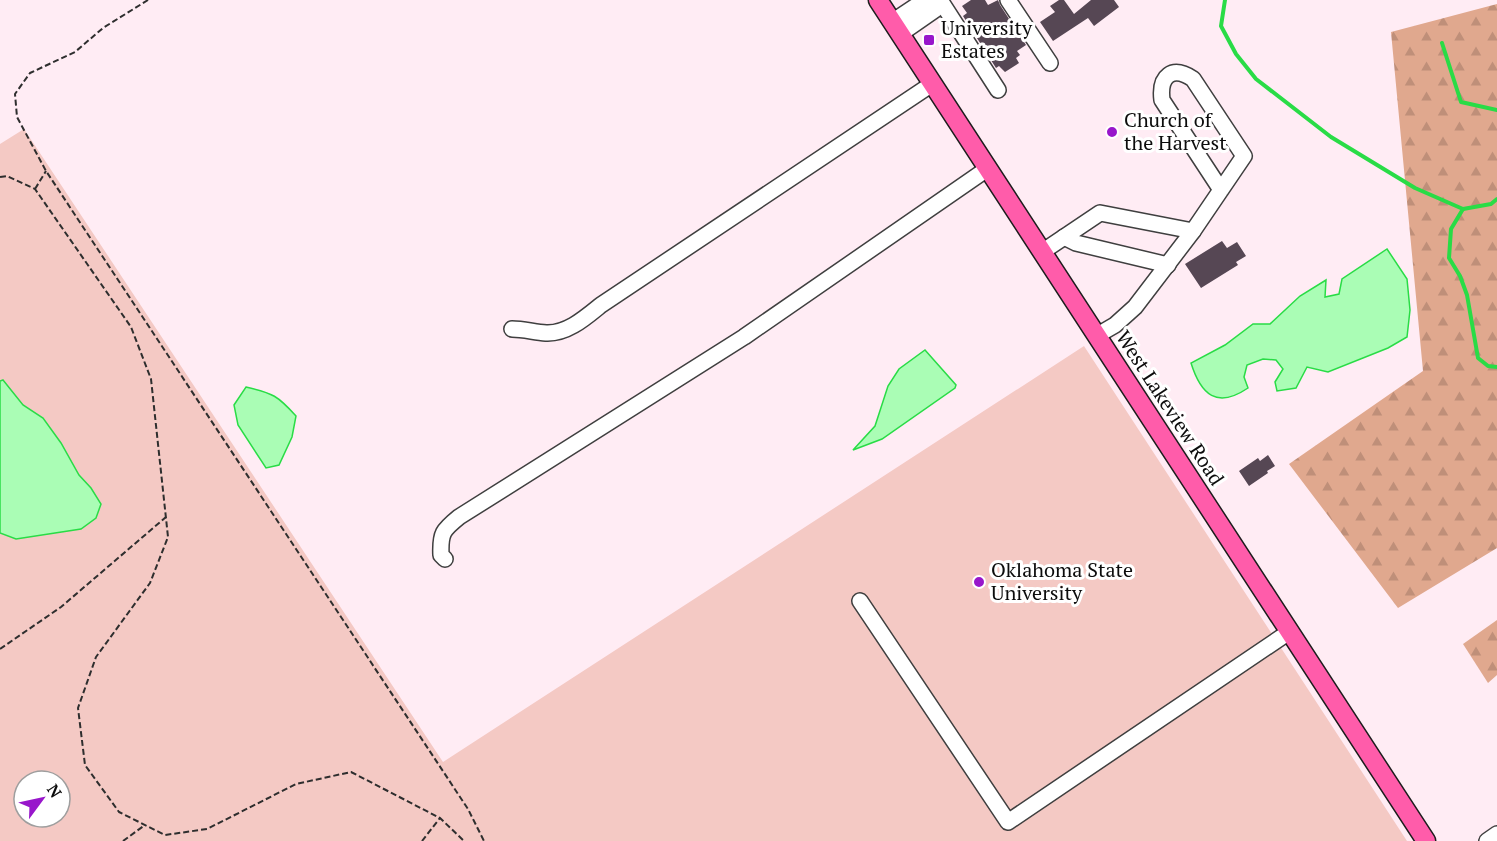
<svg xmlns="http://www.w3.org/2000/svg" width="1497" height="841" viewBox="0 0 1497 841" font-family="'PT Serif',serif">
  <defs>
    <pattern id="forest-firs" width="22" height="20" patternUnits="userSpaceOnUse" patternTransform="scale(1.5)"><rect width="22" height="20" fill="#e0a88e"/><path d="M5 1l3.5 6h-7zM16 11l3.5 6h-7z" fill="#bf8f79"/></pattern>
  </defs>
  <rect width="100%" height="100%" fill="#ffecf4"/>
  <g fill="url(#forest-firs)">
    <path d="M1497,4v544l-99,60 -109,-144 134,-93 -32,-339z"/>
    <path d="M1497,620v55l-9,8 -25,-39z"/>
  </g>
  <path fill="#f4c9c4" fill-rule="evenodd" d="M24,129l419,633 641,-416 323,495h-1407v-697zM24,781h36v36h-36z"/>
  <g fill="#aafdb5" stroke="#29dc46" stroke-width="1.5">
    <path d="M1387,249l20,30 3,31 -3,27 -19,11 -60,24 -21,-5 -11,21 -19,3 -2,-9 8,-13 -7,-9 -13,-1 -16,6 -3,12 4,11c-31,21 -47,7 -57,-25l34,-18 28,-21h17l30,-28 26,-16 -1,17 14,-3 3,-15z"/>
    <path d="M925,350l31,35 -1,3 -73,51 -29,11 22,-24 13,-40 11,-17z"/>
    <path d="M3,380l20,25 20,13 18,25 18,32 12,13 10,16 -5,14 -15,11 -65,10 -16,-6v-152z"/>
    <path d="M246,387c27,6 32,9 50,29l-4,21 -13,28 -13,3 -28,-43 -4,-20z"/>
  </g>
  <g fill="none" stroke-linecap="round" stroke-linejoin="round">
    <g stroke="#29dc46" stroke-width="4">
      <path d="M1225,0l-4,26 15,28 20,25 75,58 84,51 48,21 28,-5 6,-5"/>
      <path d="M1442,43l19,59 36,8"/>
      <path d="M1463,209l-12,20 -2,29 11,18 7,19 11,63 10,8 9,1"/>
    </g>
  </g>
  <g fill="#564754">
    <path d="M971,0h14l3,5 10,-5 2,5 26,40 -9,6 3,4 -4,3 3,5 -14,9 -6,-6 -3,2 -33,-52 4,-3 -5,-7z"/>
    <path d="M1059,0h5l10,14 17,-14h23l5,7 -25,19 -6,-8 -35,23 -13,-19 15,-10 -5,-6z"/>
    <path d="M1222,241l5,7 10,-6 9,14 -10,6 2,3 -37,23 -16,-24z"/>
    <path d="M1268,455l7,11 -8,5 1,2 -19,13 -10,-15 19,-13 2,3z"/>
  </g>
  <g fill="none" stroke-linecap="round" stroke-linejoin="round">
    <g stroke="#3f3f3f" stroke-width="18">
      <g id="minor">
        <path d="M940,0l58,90"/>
        <path d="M1008,0l42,63"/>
        <path d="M892,22l33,-22"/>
        <path d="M900,34l36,-25 3,-9"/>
        <path d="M1064,237l12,6 92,22"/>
        <path d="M1042,252l58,-39 93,18"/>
        <path d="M512,329c11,0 22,3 34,4 21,1 39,-15 55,-28l331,-221"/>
        <path d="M1096,336l19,-11 20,-18 58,-76 51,-75 -51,-77c-21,-14 -34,-3 -31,21l59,90"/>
        <path d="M445,559l-4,-4c-1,-22 2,-25 18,-38l285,-180 243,-168"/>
        <path d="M860,601l148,221 281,-190"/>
        <path d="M1487,841l10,-7"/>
      </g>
    </g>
    <g stroke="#1d1d1d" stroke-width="21">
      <path id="major" d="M878,0l548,841"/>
    </g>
    <g stroke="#2e2e2e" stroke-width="2" stroke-dasharray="6 3" stroke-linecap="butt">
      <path d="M148,0l-45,28 -28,24 -45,21 -15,21 2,23 29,54 422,638 16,32"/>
      <path d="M0,177l7,-1 28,13 96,138 20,52 17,158 -18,46 -54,74 -18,51 7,57 34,47 46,23 42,-6 89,-45 55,-12 89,46 24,23"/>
      <path d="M35,189l11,-18"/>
      <path d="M0,649l61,-42 105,-90"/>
      <path d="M123,841l22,-16"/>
      <path d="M422,841l18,-23"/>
    </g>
    <use href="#minor" stroke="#fff" stroke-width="15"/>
    <use href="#major" stroke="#ff5caa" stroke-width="18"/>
  </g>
  <g fill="#9816cb" stroke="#fff" stroke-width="2">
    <rect x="923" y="34" width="12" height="12" rx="3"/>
    <circle cx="1112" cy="132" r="6"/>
    <circle cx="979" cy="582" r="6"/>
  </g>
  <g text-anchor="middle" stroke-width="6" stroke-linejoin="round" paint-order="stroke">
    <g font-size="20" fill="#0c0c0c" stroke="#fff" text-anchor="start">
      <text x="941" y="35">University<tspan x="941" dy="23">Estates</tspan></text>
      <text x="1124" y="127">Church of<tspan x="1124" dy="23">the Harvest</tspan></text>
      <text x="991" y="577">Oklahoma State<tspan x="991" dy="23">University</tspan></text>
    </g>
    <g font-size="20" fill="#0c0c0c" stroke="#fff">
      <text transform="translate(1170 408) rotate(57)" y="7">West Lakeview Road</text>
    </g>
  </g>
  <g transform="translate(42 799) rotate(57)"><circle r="28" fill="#ffffff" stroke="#9e9e9e" stroke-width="1.5"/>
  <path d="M0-4.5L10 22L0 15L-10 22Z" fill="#9816cb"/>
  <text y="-9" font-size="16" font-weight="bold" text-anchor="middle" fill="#0c0c0c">N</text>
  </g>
</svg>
